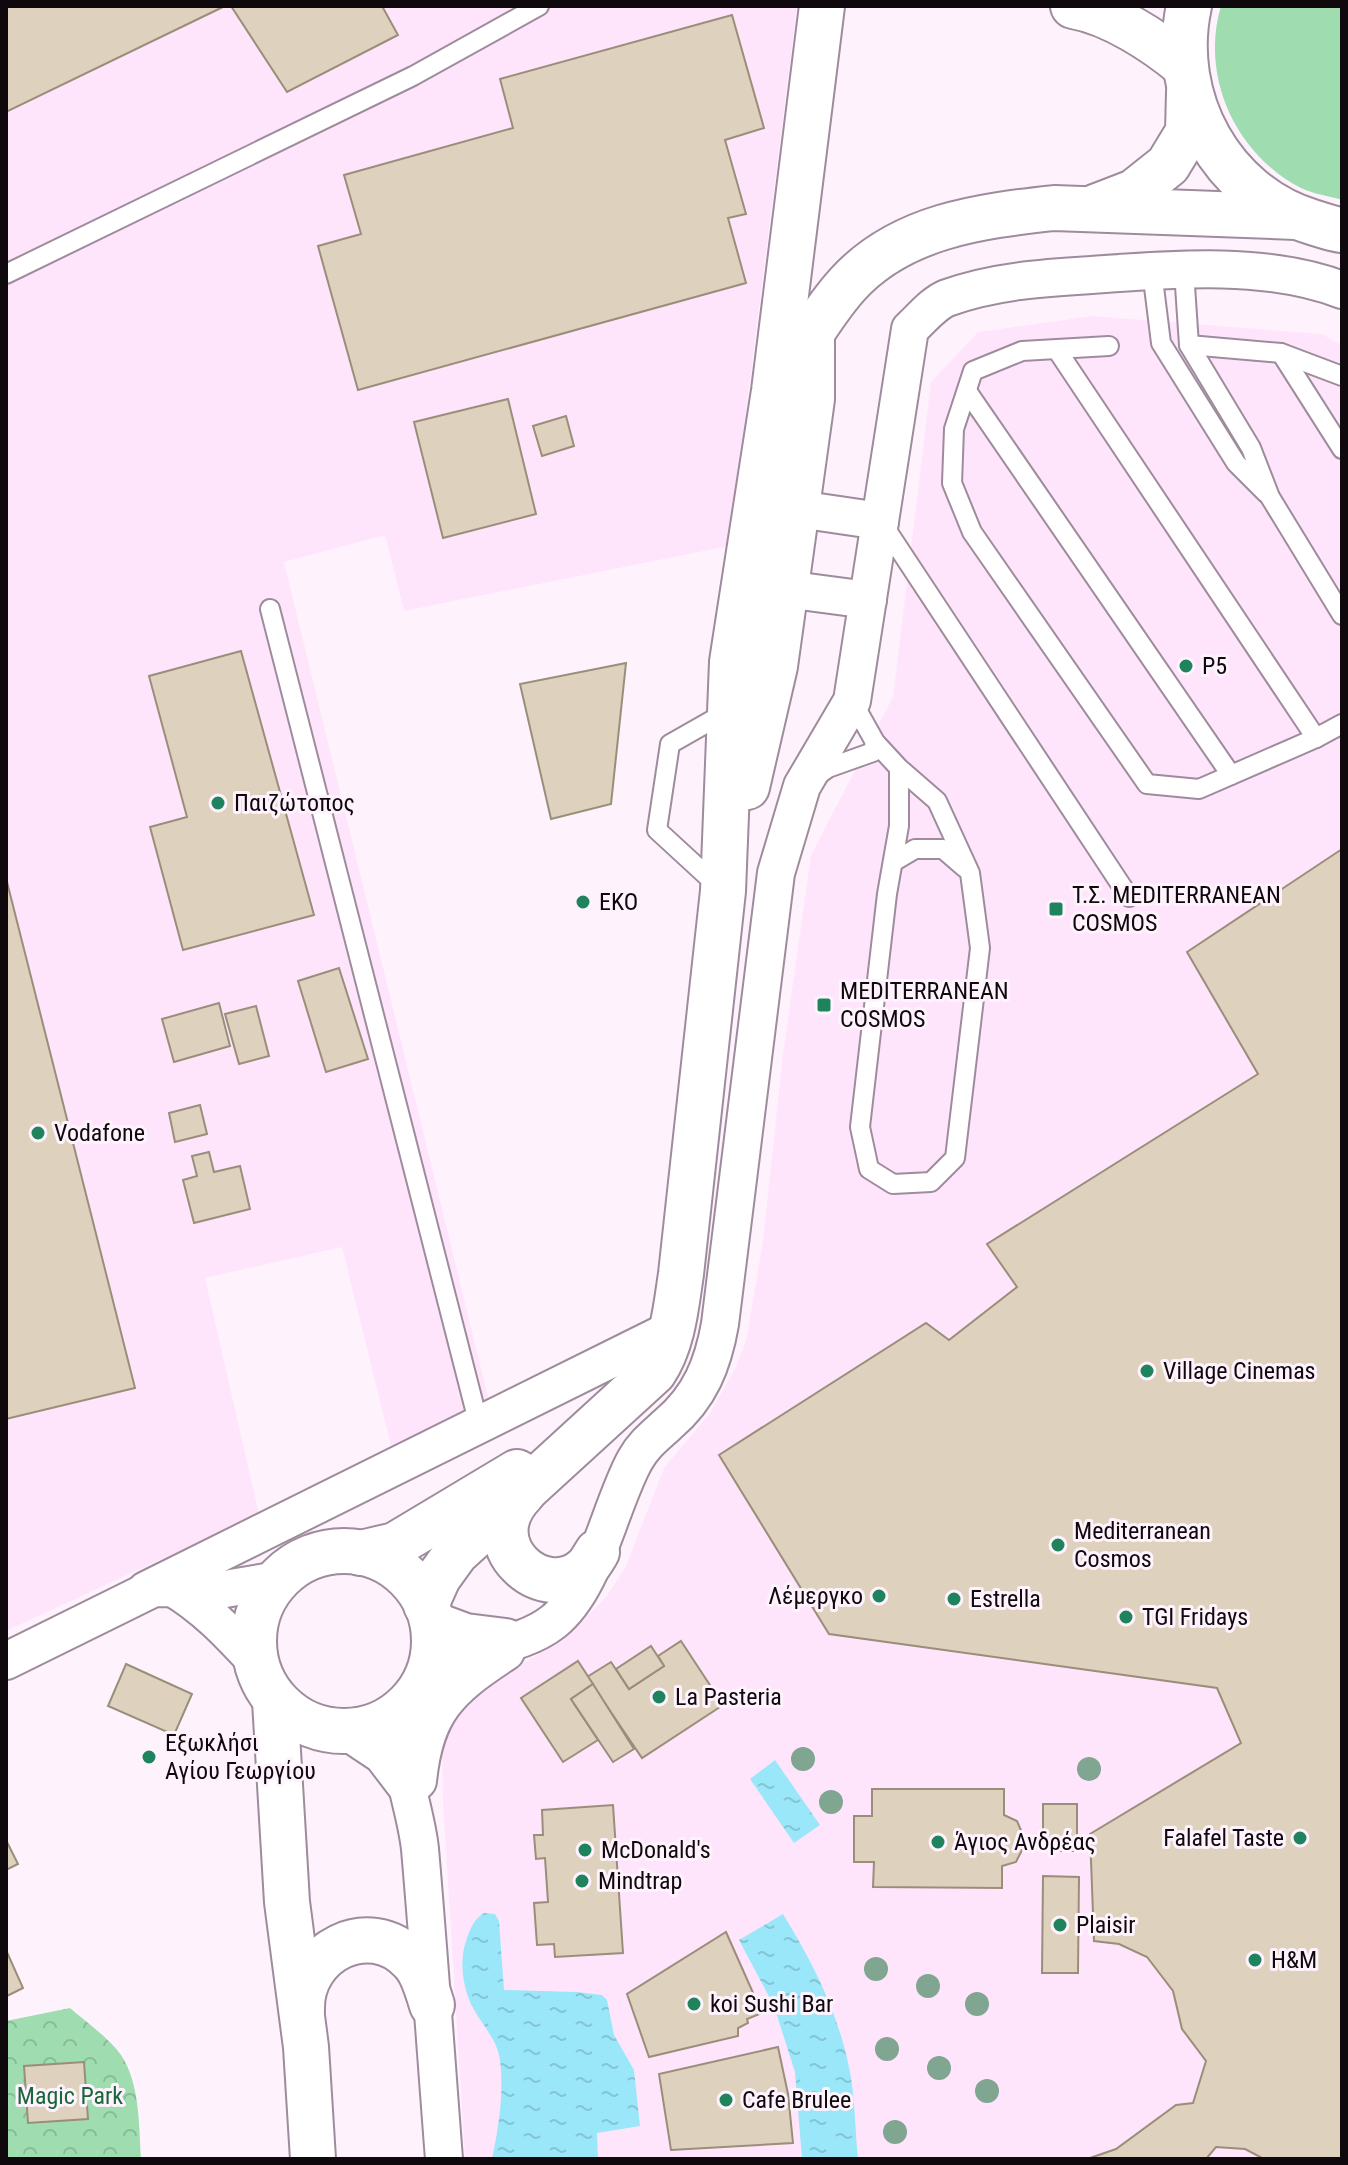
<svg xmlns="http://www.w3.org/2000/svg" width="1348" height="2165" viewBox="0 0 1348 2165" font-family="'Roboto Condensed',sans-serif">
  <defs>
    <pattern id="park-crowns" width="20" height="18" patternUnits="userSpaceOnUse" patternTransform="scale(2)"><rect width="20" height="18" fill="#9fddb1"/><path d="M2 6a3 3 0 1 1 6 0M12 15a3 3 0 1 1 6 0" fill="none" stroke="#88bc97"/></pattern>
    <pattern id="water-ripples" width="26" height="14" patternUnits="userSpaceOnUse" patternTransform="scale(2)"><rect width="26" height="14" fill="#9ae7fa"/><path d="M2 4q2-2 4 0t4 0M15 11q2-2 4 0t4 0" fill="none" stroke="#84c5d5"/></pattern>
  </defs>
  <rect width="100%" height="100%" fill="#fef3fd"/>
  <g fill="#ffe5fc">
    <path d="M6,6h791l-68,540 -325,65 -19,-76 -101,27 205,839 -97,49 -50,-203 -137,31 54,236 -253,117z"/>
    <path d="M1092,316l230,18 20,11v1814h-877l-22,-357 -1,-48 5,-23 24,-38 92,-53 43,-43 19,-29 39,-100 46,-55 27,-48 10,-28 16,-97 20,-186 28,-199 82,-158 38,-315 47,-50z"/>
  </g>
  <path fill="#9fddb1" d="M1221,6h121v194c-13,-4 -29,-6 -41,-12 -66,-34 -101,-112 -80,-182z"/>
  <path fill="url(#park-crowns)" d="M70,2008c15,13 40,31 51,47 19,28 18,71 20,104h-135v-138z"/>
  <g fill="url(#water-ripples)">
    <path d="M775,1760l45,65 -26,18 -44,-64z"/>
    <path d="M484,1913l11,1 4,7 5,69 73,2 25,3 5,5 7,35 20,35 6,56 -43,7 1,26h-106c7,-33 12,-66 8,-99 -3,-22 -20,-37 -29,-56 -9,-20 -12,-45 -4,-66 4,-11 8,-20 17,-25z"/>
    <path d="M783,1914c30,49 54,96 66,153 6,29 6,62 9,92h-56l-7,-87 -21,-66 -35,-66z"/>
  </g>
  <g fill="#ded1bd" stroke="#9a8e7b" stroke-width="2">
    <path d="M6,6h219l-219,106z"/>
    <path d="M231,6h151l16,29 -111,57z"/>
    <path d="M732,15l32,113 -39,12 21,74 -18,4 18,65 -388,107 -40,-144 43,-12 -17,-59 169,-47 -13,-49z"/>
    <path d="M508,399l28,115 -93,24 -29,-116z"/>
    <path d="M566,416l8,30 -32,10 -9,-30z"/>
    <path d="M241,651l73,264 -131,35 -33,-123 37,-10 -38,-141z"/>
    <path d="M626,663l-15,141 -60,15 -31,-135z"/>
    <path d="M1342,849v1310h-78l-19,-10 -29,-2 -10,12h-133l17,-1 26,-9 60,-44 17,-2 13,-42 -24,-32 -9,-38 -26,-34 -28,-13 -25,-3 -4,-107 151,-91 -24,-55 -388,-54 -110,-179 207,-132 23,17 68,-53 -30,-43 271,-170 -71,-122z"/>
    <path d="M6,878l129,510 -129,31z"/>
    <path d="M339,968l29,91 -42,13 -28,-91z"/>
    <path d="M219,1003l11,43 -56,16 -12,-43z"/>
    <path d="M256,1006l13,50 -30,8 -14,-50z"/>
    <path d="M200,1105l7,29 -32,8 -6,-29z"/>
    <path d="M209,1152l5,20 26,-6 10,43 -56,14 -11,-43 14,-4 -5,-20z"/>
    <path d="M681,1641l42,64 -81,53 -55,-81 24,-15 18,27 35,-23 -6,-10z"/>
    <path d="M651,1646l13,20 -35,23 -13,-20z"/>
    <path d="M578,1661l15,23 -22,15 27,41 -35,22 -42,-64z"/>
    <path d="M126,1664l66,30 -18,41 -66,-29z"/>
    <path d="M593,1684l41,65 -21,13 -42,-63z"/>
    <path d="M872,1789h132v26l13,6 6,14 -1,15 -6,12 -14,4v22l-129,-1 1,-25h-20v-46h18z"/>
    <rect x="1043" y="1804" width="34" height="47"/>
    <path d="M613,1805l10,148 -68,4 -1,-13 -17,1 -3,-42 14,-1 -3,-44 -9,1 -2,-24h9l-1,-25z"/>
    <path d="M6,1840l12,24 -12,6z"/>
    <path d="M1043,1876l36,1 -1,96h-36z"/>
    <path d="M726,1932l36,81 -15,6 1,4 -10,5v8l-89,21 -22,-63z"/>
    <path d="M6,1950l17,38 -16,8 -1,-4z"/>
    <path d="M778,2047l10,47 5,49 -122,7 -12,-76z"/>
    <path d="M84,2062l4,57 -60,4 -4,-57z"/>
  </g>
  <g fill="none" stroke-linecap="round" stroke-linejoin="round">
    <g stroke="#9e8c9c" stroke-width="22">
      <g id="service">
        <path d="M1152,271l9,72 75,120 30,30"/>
        <path d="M1184,271l5,74 62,103 19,49 72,118"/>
        <path d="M6,274l407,-198 126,-70"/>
        <path d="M1189,345l92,8 61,23"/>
        <path d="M1109,346l-87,5 -49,20 -19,58 -2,54 20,49 175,252 52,5 117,-51 26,-14"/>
        <path d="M1057,350l259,388"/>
        <path d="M1281,353l61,96"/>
        <path d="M967,391l264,384"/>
        <path d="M882,523l247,374"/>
        <path d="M270,609l209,816"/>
        <path d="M852,701l23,41 24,26 38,33 33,72 10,75 -25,210 -24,24 -38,2 -24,-15 -9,-42 27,-233 12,-68v-58"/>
        <path d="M814,778l14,-10 45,-16 2,-10"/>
        <path d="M893,862l22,-13h28l22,19"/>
        <path d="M719,887l-62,-57 13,-86 58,-33"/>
      </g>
    </g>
    <g stroke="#9e8c9c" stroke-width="40">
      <g id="minor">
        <path d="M771,505l109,16"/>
        <path d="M762,581l23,8 83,11"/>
        <path d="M171,1587c34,20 58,46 85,75"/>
        <path d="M146,1590l526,-261"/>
        <path d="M431,1619l35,13 40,5"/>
        <path d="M6,1661l148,-73 71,1 53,-9"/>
        <path d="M429,1672c36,-26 88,-22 124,-50 43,-34 56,-115 82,-162 9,-16 20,-24 33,-36 32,-27 45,-60 52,-100l56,-451 26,-87 50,-85 58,-372c11,-10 24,-26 37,-31 47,-17 96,-20 145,-23 80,-6 175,-14 250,15"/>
        <path d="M407,1706c-17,48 8,95 13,143 9,103 16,207 24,310"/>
        <path d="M346,1731l36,24 23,30"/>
        <path d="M418,1781c7,-70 31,-92 88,-129"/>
      </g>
    </g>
    <g stroke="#9e8c9c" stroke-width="48">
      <g id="tertiary">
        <path d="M1073,6c39,7 82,35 112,60"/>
        <path d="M1189,6c-20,92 32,188 123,216 10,3 20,7 30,8"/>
        <path d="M1095,207l39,-15 34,-27 20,-33 1,-40"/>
        <path d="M778,385c22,-32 43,-71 69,-100 53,-59 133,-69 207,-77l242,9"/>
        <path d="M747,787l28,-121 37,-267v-63"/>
        <path d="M523,1493c-51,52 22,114 63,75 4,-4 8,-11 11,-16"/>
        <circle cx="344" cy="1641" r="90"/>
        <path d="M361,1553l34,-8 122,-73"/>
        <path d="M426,1605l12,-27 18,-25 198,-181c19,-28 22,-65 27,-98l42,-383 9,-229 42,-271 48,-385"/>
        <path d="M275,1701l12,201 19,145 7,112"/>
        <path d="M302,2010c-2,-58 67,-94 109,-50 12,11 16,30 21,45"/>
      </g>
    </g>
    <use href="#service" stroke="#fff" stroke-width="18"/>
    <use href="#minor" stroke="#fff" stroke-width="36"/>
    <use href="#tertiary" stroke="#fff" stroke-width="44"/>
  </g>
  <g fill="#80a591">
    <circle cx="803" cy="1759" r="12"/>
    <circle cx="1089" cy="1769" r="12"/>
    <circle cx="831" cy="1802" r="12"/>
    <circle cx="876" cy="1969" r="12"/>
    <circle cx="928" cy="1986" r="12"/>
    <circle cx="977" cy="2004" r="12"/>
    <circle cx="887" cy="2049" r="12"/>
    <circle cx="939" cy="2068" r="12"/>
    <circle cx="987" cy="2091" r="12"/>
    <circle cx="895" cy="2132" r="12"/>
  </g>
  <g fill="#1f845e" stroke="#fef3fd" stroke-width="3">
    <circle cx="1186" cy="666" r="8"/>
    <circle cx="218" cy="803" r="8"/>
    <circle cx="583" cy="902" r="8"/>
    <rect x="1048" y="901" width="16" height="16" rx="4"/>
    <rect x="816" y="997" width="16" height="16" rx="4"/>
    <circle cx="38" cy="1133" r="8"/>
    <circle cx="1147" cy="1371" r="8"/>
    <circle cx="1058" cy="1545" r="8"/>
    <circle cx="879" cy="1596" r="8"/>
    <circle cx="954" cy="1599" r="8"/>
    <circle cx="1126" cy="1617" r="8"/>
    <circle cx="659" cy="1697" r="8"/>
    <circle cx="149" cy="1757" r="8"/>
    <circle cx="1300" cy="1838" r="8"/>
    <circle cx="938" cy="1842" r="8"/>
    <circle cx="585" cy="1850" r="8"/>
    <circle cx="582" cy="1881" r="8"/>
    <circle cx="1060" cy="1925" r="8"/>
    <circle cx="1255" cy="1960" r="8"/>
    <circle cx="694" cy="2004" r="8"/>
    <circle cx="726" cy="2100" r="8"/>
  </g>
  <g text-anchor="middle" stroke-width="6" stroke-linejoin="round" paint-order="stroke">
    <g font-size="24" fill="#0f090e" stroke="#fef3fd" text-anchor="start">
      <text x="1202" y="674">P5</text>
      <text x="234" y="811">Παιζώτοπος</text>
      <text x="1072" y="903">Τ.Σ. MEDITERRANEAN<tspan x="1072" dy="28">COSMOS</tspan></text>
      <text x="599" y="910">EKO</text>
      <text x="840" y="999">MEDITERRANEAN<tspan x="840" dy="28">COSMOS</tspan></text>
      <text x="54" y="1141">Vodafone</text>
      <text x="1163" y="1379">Village Cinemas</text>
      <text x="1074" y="1539">Mediterranean<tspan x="1074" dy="28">Cosmos</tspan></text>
      <text x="863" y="1604" text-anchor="end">Λέμεργκο</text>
      <text x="970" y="1607">Estrella</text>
      <text x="1142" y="1625">TGI Fridays</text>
      <text x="675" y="1705">La Pasteria</text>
      <text x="165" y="1751">Εξωκλήσι<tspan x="165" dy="28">Αγίου Γεωργίου</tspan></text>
      <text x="1284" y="1846" text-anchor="end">Falafel Taste</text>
      <text x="954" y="1850">Άγιος Ανδρέας</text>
      <text x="601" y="1858">McDonald's</text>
      <text x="598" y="1889">Mindtrap</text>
      <text x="1076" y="1933">Plaisir</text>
      <text x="1271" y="1968">H&amp;M</text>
      <text x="710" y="2012">koi Sushi Bar</text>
      <text x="742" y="2108">Cafe Brulee</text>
    </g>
    <g font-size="24" fill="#186639" stroke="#fef3fd">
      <text x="70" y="2104">Magic Park</text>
    </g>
  </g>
  <rect width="1348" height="2165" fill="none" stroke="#0f090e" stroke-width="16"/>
</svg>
